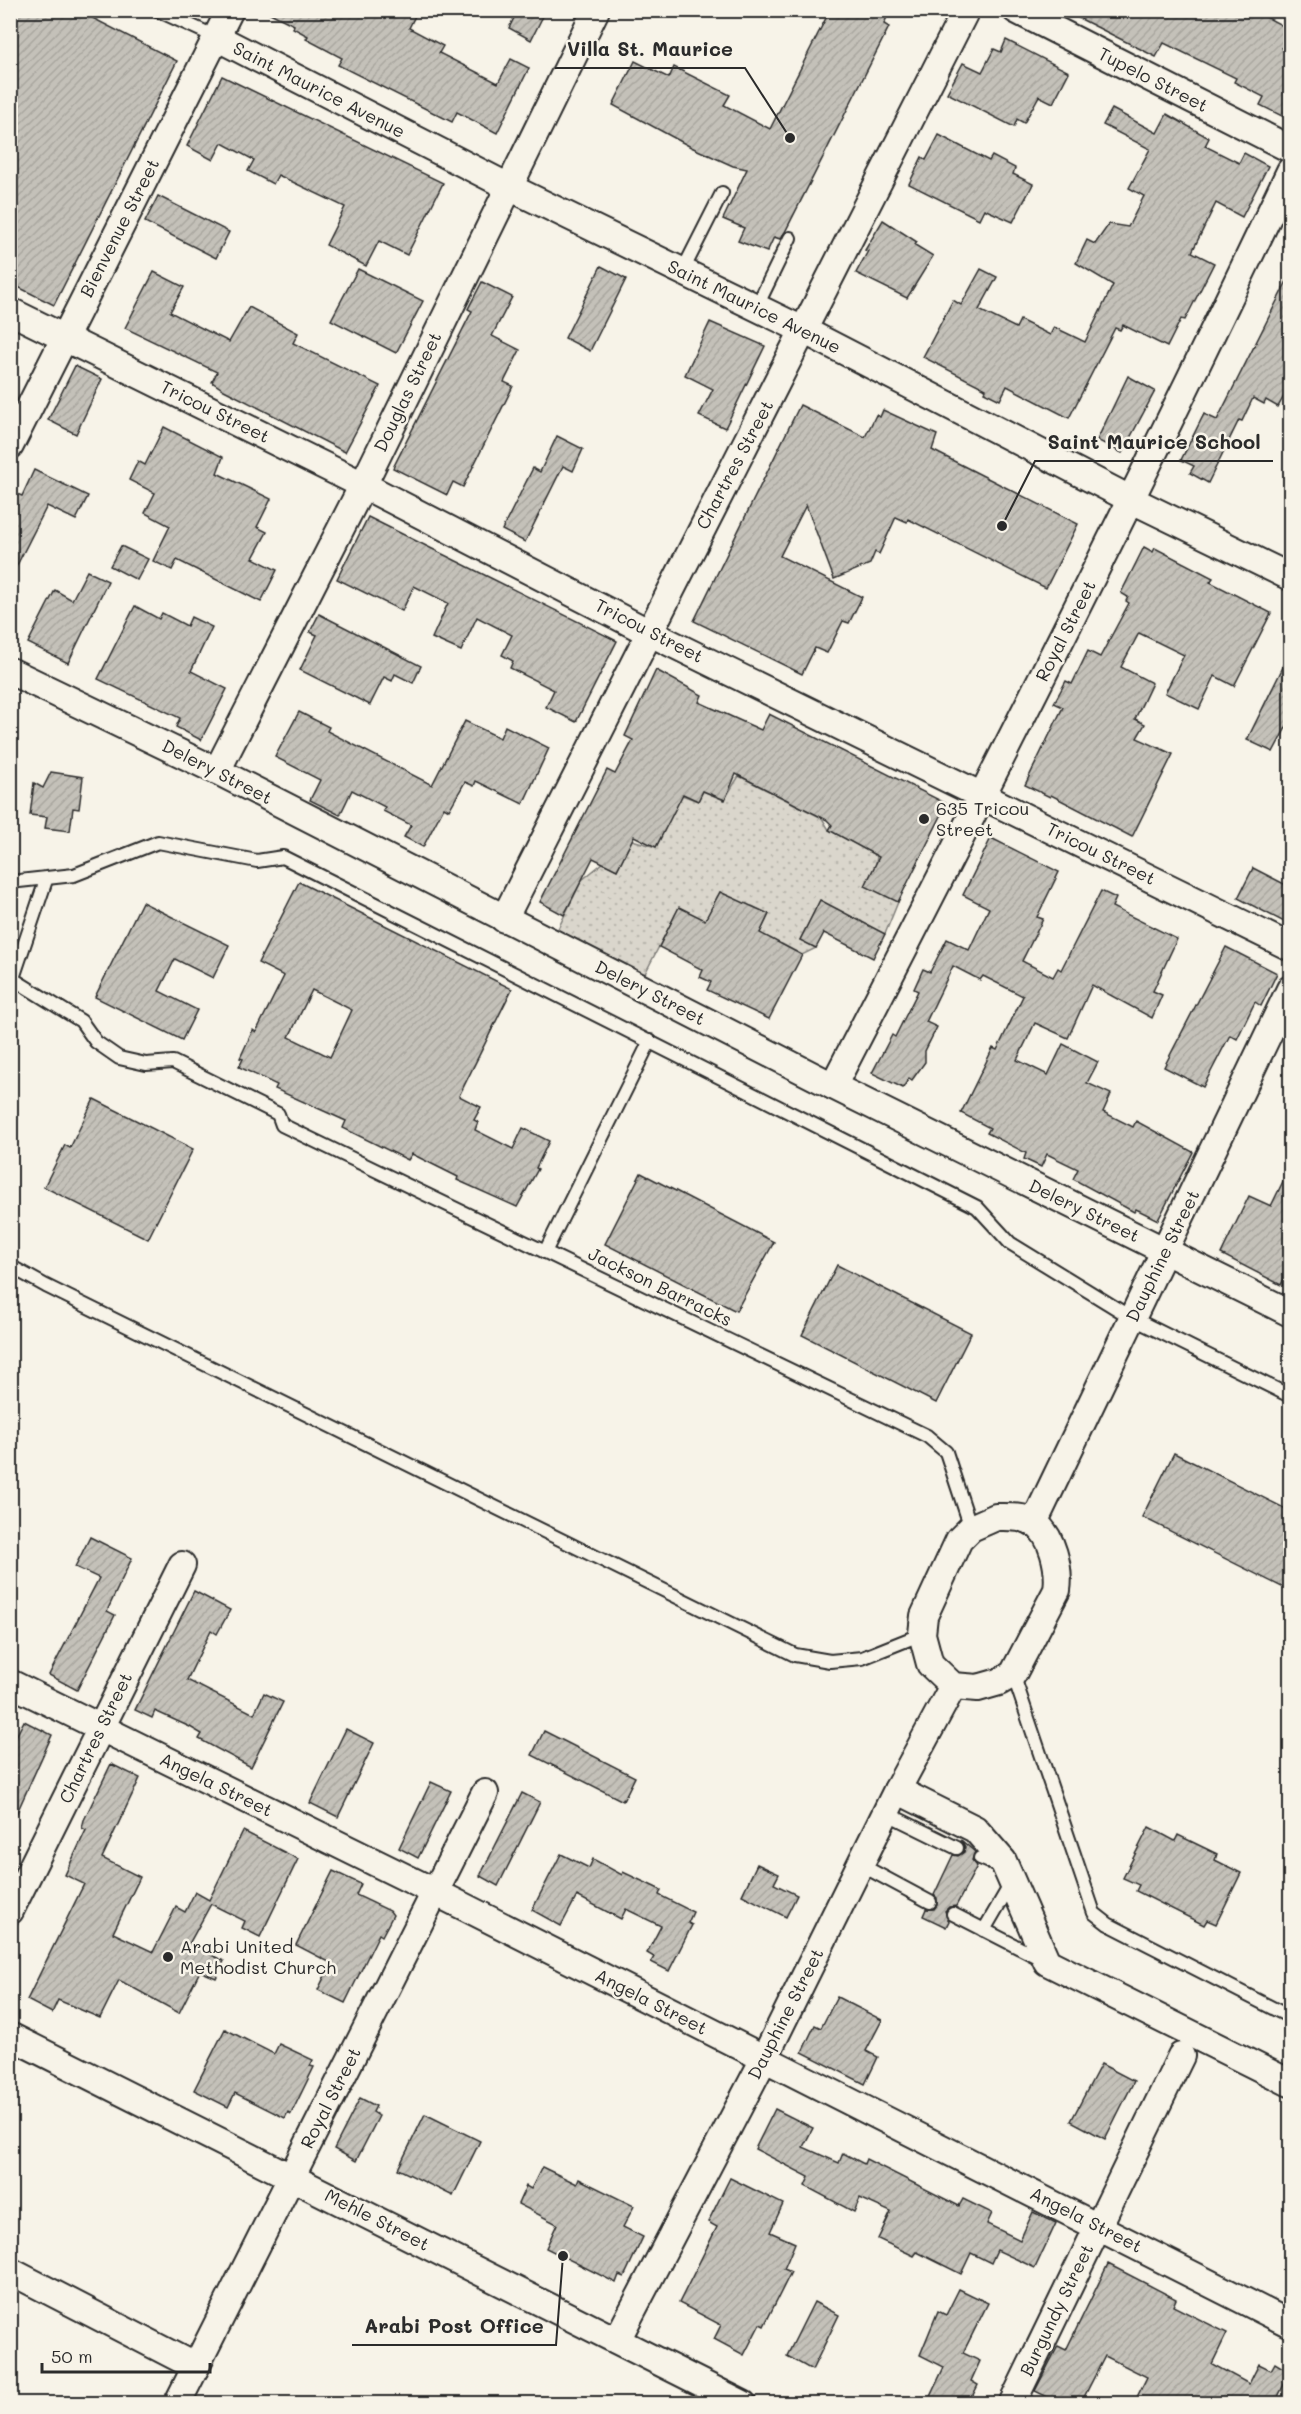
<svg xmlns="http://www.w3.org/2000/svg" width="1301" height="2414" viewBox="0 0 1301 2414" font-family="Mali,sans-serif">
  <defs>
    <pattern id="grass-dots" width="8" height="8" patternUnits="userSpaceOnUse" patternTransform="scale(1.5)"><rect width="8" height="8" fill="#dad6cc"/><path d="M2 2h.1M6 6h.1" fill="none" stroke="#bbb8af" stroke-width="1.8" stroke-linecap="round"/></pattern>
    <pattern id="building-hatch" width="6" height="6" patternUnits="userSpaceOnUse" patternTransform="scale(1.5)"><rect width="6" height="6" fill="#c4c1b9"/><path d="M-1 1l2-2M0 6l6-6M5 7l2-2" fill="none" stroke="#a9a69f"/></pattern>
  </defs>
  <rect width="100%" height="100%" fill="#f7f3e8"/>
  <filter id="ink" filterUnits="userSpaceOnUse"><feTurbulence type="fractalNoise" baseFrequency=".0167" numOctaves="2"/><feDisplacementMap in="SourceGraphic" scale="12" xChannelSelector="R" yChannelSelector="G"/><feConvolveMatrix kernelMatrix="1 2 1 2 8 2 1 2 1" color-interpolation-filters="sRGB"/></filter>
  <g filter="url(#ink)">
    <path fill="url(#grass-dots)" stroke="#82807c" stroke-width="1.5" d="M739,776l83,42 7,12 48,26 -1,7 22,39 -13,32 -65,-33 -20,39 16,8 -14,7 -20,-11 -25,-6 12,-24 -17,-8 -13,24 -5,-30 -14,-8 -9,17 3,16 -35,-17 -41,79 -87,-44 31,-63 21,-17 14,7 15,-30 24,7 7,-14 11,-41 24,9 5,-10 21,9z"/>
    <g fill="url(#building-hatch)" stroke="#2b2b2b" stroke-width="1.5" fill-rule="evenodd">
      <path d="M10,10h67l100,51 -123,244 -44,-22z"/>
      <path d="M264,10h154l-9,18 34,18 -4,7 59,30 13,-24 18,9 -32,65 -40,-21 -5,10 -114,-57 4,-7 -36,-19 2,-3 -15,-8 1,-3z"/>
      <path d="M518,10h28l-15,30 -22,-12z"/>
      <path d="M830,10h60l-6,14 5,3 -104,205 -5,7 -6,-2 -7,15 -29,-11 6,-13 -21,-9 24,-50 -14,-3 -42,-19 -78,-42 22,-44 34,17 5,-11 56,28 -6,10 46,24z"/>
      <path d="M1063,10h204l-3,6 25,13 -7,19 8,4v68l-30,-15 4,-8 -30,-15 2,-4 -72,-35 -8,14z"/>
      <path d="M1006,40l63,32 -16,31 -14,-7 -15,27 -7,-4 -3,8 -67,-34 16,-30 19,9 12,-23 7,3z"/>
      <path d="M222,76l221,107 -36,72 -28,-14 -13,25 -40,-21 19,-38 -67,-32 -5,9 -25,-13 6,-11 -32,-17 -9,17 -26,-14z"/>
      <path d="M1112,109l45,24 10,-19 42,24 -4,8 34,17 5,-10 24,13 -26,51 -26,-14 -24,49 22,11 -29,57 -4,-1 -14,28 -44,-22 -3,5 -5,-2 -46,90 -62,-32 -7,14 -16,-8 2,-3 -63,-32 30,-57 8,5 20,-36 16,8 -18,33 37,18 4,-8 30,15 4,-8 31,15 28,-57 -37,-22 11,-23 8,4 14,-20 19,3 16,-31 -15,-8 21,-39 -47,-24z"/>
      <path d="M939,135l50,26 3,-5 23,12 -2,6 20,10 -20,38 -29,-13 -5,10 -70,-35 13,-27 4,3z"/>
      <path d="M158,196l71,36 -13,26 -71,-36z"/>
      <path d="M883,220l34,22 -2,3 18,11 -26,42 -51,-25 12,-22 -3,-1z"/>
      <path d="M601,266l25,13 -36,72 -25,-13z"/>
      <path d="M358,269l65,32 -27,52 -65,-33z"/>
      <path d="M154,272l30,15 -14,25 59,30 20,-35 49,26 -5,10 87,43 -35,66 -121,-62 -12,-8 5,-10 -92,-44z"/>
      <path d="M1290,275v110l-12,22 -12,-7 -2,4 -11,-6 -11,23 -3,-1 -31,63 -18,-10 4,-7 -13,-6 23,-46 13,6z"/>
      <path d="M482,282l30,15 -20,39 28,14 -16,32 9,4 -50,101 -10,-5 -6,13 -54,-27 79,-157 -4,-2z"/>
      <path d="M710,322l55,24 -40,82 -26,-12 14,-27 -28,-14z"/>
      <path d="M75,366l27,13 -26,55 -28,-14z"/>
      <path d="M1128,376l27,15 -33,62 -25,-13z"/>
      <path d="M800,405l65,32 11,-22 4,2 3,-7 54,25 -5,15 146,74 -32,64 -138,-69 -1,3 -11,-5 -17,37 -4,-2 -5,12 -36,15 -28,-74 -26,51 82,41 -13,26 -6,-2 -16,32 -12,-5 -13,26 -108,-53z"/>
      <path d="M164,427l59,30 -6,16 54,26 -14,28 10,5 -14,26 24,12 -16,32 -84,-42 -5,10 -19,-9 17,-35 -25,-13 10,-20 -26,-13 9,-19 7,4z"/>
      <path d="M557,436l26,13 -10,22 -10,-5 -38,76 -23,-12 31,-62 7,4z"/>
      <path d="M34,470l54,26 -12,24 -29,-14 -37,73v-88l12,5z"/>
      <path d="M368,517l249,124 -41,81 -30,-15 8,-17 -44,-22 3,-7 -11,-6 10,-20 -35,-18 -16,34 -29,-13 16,-35 -34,-17 -12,25 -65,-32z"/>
      <path d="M121,546l27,13 -11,21 -27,-14z"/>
      <path d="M1144,547l9,5 2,-4 58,30 -3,4 61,31 -37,73 -19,-10 -16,33 -34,-16 19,-38 -45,-22 -18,34 31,16 -17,36 10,5 -8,14 36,16 -41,83 -81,-42 -1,2 -25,-12 38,-78 -9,-4 12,-22 6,3 16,-33 12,6 29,-54 -3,-2 2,-4 -7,-4z"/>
      <path d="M87,571l21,10 -40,82 -40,-20 27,-53 17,10z"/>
      <path d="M135,606l24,13 3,-6 25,13 4,-9 21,10 -21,44 36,18 -26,51 -25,-13 4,-9 -82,-39z"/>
      <path d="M319,614l102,52 -8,17 -18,-9 -3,7 -8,-4 -14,28 -70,-35 17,-35 -7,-3z"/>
      <path d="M1290,653v67l-17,32 -26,-12z"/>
      <path d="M656,670l46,25 -3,7 62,28 8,-16 178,90 -49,98 -33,-16 14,-29 -50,-27 3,-5 -5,-5 -91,-46 -11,26 -22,-9 -5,10 -15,-7 -27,53 -22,-11 -17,34 -24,-12 -29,57 -24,-13 67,-132 8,4 18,-34 -8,-4z"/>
      <path d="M299,712l30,15 -2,4 105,54 33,-64 35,17 5,-12 44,22 -26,56 -47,-23 -2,5 -9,-4 -16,28 -5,-3 -21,40 -19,-10 7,-12 -28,-14 2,-4 -33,-17 -12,25 -30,-15 10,-20 -45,-23z"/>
      <path d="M51,772l32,5 -4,32 -6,-1 -3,23 -25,-3 2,-11 -17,-2 4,-32 9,5z"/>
      <path d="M991,838l68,34 -22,45 6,2 -21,42 31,16 5,-9 3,2 40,-79 15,7 -4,9 65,32 -24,52 9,4 -10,23 -60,-33 -24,53 -33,-15 -18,37 31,15 15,-31 35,18 -11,21 24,11 -8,18 30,15 3,-6 57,31 -35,68 -22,-11 -2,3 -61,-33 5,-10 -31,-15 -6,13 -17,-8 2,-6 -39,-20 3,-5 -29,-15 32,-65 4,2 26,-54 -40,-20 -3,4 -27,-14 -27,56 11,5 -12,24v11l-13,18 -3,-2 -6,10 -31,-15 20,-38 3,2 23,-46 -4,-2 9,-20 7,3 17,-33 22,11 20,-42 -26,-13z"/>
      <path d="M1253,868l37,19v38l-52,-27z"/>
      <path d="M299,882l213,107 -53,107 22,11 -7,13 4,2 -3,8 38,19 10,-21 26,13 -13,27 2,1 -21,38 -60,-27 1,-3 -46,-23 -4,6 -65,-32 3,-7 -71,-32 2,-4 -38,-18 4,-8 -3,-1 13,-28 3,2 28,-56 -26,-13zM312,990l40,20 -22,47 -41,-20z"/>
      <path d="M720,892l49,22 -9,19 42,22 -33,64 -62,-29 4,-8 -11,-5 3,-7 -44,-23 20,-40 26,13z"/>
      <path d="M820,900l65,34 -12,24 -49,-25 -8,15 -16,-8z"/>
      <path d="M142,902l87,43 -16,33 -38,-19 -16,32 38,19 -15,30 -87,-43z"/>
      <path d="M1226,947l51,26 -16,33 -6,-4 -18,37 -7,-4 -27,52 -39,-20z"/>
      <path d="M94,1099l99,50 -45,90 -104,-52 21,-42 5,3z"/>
      <path d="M1290,1167v100l-9,18 -60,-31 28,-58 22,10z"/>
      <path d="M641,1173l133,69 -38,69 -131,-67z"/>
      <path d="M837,1265l134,68 -35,70 -134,-68z"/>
      <path d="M1174,1453l116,58v80l-148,-74z"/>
      <path d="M90,1537l42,21 -25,53 8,4 -38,75 -28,-15 50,-97 -24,-11z"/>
      <path d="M194,1591l36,19 -13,24 -6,-4 -24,50 67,34 10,-21 19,9 -32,65 -52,-28 3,-5 -12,-7 -35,-16 -3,7 -17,-8z"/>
      <path d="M24,1721l28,14 -42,93v-80z"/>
      <path d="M346,1729l28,14 -36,74 -28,-14z"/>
      <path d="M544,1731l91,46 -12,24 -91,-46z"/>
      <path d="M111,1764l29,14 -38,80 38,19 -27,56 40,19 23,-45 9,5 10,-20 14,8 34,-69 55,28 -38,78 -18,-9 3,-7 -34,-17 -22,40 35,17 -8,17 -16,-7 -21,42 -60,-33 -19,38 -42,-18 -6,13 -25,-13 57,-116 -19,-9 21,-45 -4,-2 2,-8z"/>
      <path d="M431,1782l20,9 -33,67 -19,-10z"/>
      <path d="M522,1793l18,9 -42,84 -18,-10z"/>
      <path d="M1149,1827l26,14 3,-6 39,19 -2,6 26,13 -25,51 -9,-4 -3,5 -68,-34 3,-6 -16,-7z"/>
      <path d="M961,1840l14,12 -3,8 5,6 -21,40 -7,1 -4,4 4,10 -3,6 -23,-11 3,-7h8l3,-4v-7l-3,-3 19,-40 5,1 6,-4 1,-5z"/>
      <path d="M561,1854l28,14 4,-9 29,16 1,-3 38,18 -2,5 34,17 -5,11 4,2 -23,46 -18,-9 3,-5 -7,-4 14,-27 -35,-17 -5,10 -44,-23 -16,30 -29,-16z"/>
      <path d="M757,1864l22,10 -5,10 23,11 -11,22 -44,-22z"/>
      <path d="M333,1871l28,13 -5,11 34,16 3,4 -11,21 -3,-2 -34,69 -27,-13 13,-27 -35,-18z"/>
      <path d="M837,1997l45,23 -16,31 12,6 -13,27 -63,-32 13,-27 6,3z"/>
      <path d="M225,2029l49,25 5,-10 34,16 -3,6 4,1 -23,47 -3,-2 -3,6 -50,-25 -7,14 -34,-17z"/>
      <path d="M1101,2064l33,17 -29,58 -34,-18z"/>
      <path d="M360,2098l16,8 -3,6 6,4 -23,45 -22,-12z"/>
      <path d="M775,2109l38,19 -10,19 36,16 4,-10 21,11 2,-5 93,47 4,-7 29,14 -5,11 33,16 13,-28 23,11 -21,45 -38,-18 -6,13 -20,-10 -10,21 -44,-22 -3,4 -36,-17 13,-27 -31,-14 -6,14 -49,-26 4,-9 -54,-28z"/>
      <path d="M425,2114l55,27 -27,55 -55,-27z"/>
      <path d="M542,2167l35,17 2,-5 55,27 -11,21 20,10 -19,40 -5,-2 -3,8 -70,-35 11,-24 -39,-20 8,-18 5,3z"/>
      <path d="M730,2178l53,26 -13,28 25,11 -11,26 7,3 -27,54 -4,-2 -16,31 -30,-16 7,-14 -42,-22 38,-76 -9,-5z"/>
      <path d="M1108,2264l68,35 -3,7 54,27 -15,31 37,20 10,-20 12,6 4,-7 15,9 -15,31h-141l13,-26 -42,-21 -24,47h-21l-25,-12 23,-45 8,4z"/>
      <path d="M959,2289l29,14 -25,50 17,8 -9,20 7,4 -9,18h-42l17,-36 -24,-12 18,-44 8,4z"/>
      <path d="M814,2302l25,13 -27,55 -25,-14z"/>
    </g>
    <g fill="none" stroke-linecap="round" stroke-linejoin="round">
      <g stroke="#2b2b2b" stroke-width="16">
        <g id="lane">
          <path d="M157,10l59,27"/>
          <path d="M682,272l40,-79"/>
          <path d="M756,308l34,-70"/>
          <path d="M10,882l64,-7 84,-33 99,19 26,-4 694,350 33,36 122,75 158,78"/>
          <path d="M13,979l68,42 15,21 23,16 27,6 27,-2 105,52 4,11 645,311 19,16 25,76"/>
          <path d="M10,987l36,-107"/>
          <path d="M545,1252l105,-211"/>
          <path d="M10,1266l36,20 749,369 35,6 32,-3 60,-24"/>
          <path d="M1013,1674l81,239 14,11 182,93"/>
          <path d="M886,1813l71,35"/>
          <path d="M980,1858l21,9"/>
          <path d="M861,1865l69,37"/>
          <path d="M953,1914l90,46"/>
          <path d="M984,1930l28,-48"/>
        </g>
      </g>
      <g stroke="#2b2b2b" stroke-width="30">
        <g id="street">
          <path d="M1016,10l274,139"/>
          <path d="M216,37l293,150 296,144 327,169 158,77"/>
          <path d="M10,311l353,174 285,147 642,315"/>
          <path d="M10,446l220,-436"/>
          <path d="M10,671l207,100 616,315 457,227"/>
          <path d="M217,771l146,-286 233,-475"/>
          <path d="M504,919c152,-304 310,-605 462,-909"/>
          <path d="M833,1086c157,-303 311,-607 457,-915"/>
          <path d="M996,1517c13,0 26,-1 37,5 20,12 27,48 24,68l-44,84 -14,8 -21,6 -25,-2 -23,-22 -8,-30 2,-18 35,-76 12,-12z"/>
          <path d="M1034,1523l256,-534"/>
          <path d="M10,1683l425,209 855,432"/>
          <path d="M897,1790l78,39 28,32 44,101 243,121"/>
          <path d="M10,1911l172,-346"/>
          <path d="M10,2036l733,368"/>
          <path d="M10,2271l186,96"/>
          <path d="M617,2340l147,-281 133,-269 56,-104"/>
          <path d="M177,2404l308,-611"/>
          <path d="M1012,2404l169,-348"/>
        </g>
      </g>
      <use href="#lane" stroke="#f7f3e8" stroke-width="12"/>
      <use href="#street" stroke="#f7f3e8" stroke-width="26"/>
    </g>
  </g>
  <g fill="#2b2b2b" stroke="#f7f3e8" stroke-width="2">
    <circle cx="924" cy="819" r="6"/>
    <circle cx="168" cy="1957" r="6"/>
  </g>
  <g text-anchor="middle" stroke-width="5" stroke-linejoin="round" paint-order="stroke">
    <g font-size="18" fill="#2b2b2b" stroke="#f7f3e8">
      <text transform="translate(1153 80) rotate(27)" y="6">Tupelo Street</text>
      <text transform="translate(319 90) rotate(27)" y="6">Saint Maurice Avenue</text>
      <text transform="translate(120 228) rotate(-63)" y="6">Bienvenue Street</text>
      <text transform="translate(754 307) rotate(26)" y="6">Saint Maurice Avenue</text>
      <text transform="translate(408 392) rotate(-64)" y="6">Douglas Street</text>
      <text transform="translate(215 412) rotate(26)" y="6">Tricou Street</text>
      <text transform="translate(735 465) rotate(-62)" y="6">Chartres Street</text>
      <text transform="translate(649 631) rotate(27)" y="6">Tricou Street</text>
      <text transform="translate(1066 631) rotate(-63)" y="6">Royal Street</text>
      <text transform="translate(217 772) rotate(27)" y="6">Delery Street</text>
      <text transform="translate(1101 854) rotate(26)" y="6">Tricou Street</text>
      <text transform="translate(650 993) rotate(27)" y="6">Delery Street</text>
      <text transform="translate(1084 1211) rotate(26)" y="6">Delery Street</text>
      <text transform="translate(1163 1256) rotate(-64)" y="6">Dauphine Street</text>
      <text transform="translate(660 1287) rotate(26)" y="6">Jackson Barracks</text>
      <text transform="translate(96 1738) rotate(-64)" y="6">Chartres Street</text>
      <text transform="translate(216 1785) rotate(26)" y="6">Angela Street</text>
      <text transform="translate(651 2002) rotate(27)" y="6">Angela Street</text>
      <text transform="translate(786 2014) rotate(-63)" y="6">Dauphine Street</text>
      <text transform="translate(331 2098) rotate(-63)" y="6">Royal Street</text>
      <text transform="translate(377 2220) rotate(27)" y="6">Mehle Street</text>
      <text transform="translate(1086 2220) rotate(27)" y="6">Angela Street</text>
      <text transform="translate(1057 2310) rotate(-64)" y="6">Burgundy Street</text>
    </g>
    <g font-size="18" fill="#2b2b2b" stroke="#f7f3e8" text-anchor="start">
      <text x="936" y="815">635 Tricou<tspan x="936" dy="21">Street</tspan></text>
      <text x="180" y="1953">Arabi United<tspan x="180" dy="21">Methodist Church</tspan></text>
    </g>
  </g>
  <path fill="none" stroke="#2b2b2b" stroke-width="2" d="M790 138L745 68H555M1002 526L1035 461H1273M563 2256L556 2345H352"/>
  <g fill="#2b2b2b" stroke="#f7f3e8" stroke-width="2">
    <circle cx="790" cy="138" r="6"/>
    <circle cx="1002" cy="526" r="6"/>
    <circle cx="563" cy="2256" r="6"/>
  </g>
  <g font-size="20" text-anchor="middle" font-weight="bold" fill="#2b2b2b" stroke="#f7f3e8" stroke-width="5" stroke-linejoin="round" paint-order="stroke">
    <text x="650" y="56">Villa St. Maurice</text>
    <text x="1154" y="449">Saint Maurice School</text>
    <text x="454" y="2333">Arabi Post Office</text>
  </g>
  <rect width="1301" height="2414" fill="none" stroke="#f7f3e8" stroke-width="36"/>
  <rect x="18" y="18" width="1265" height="2378" fill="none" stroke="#2b2b2b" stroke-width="2" filter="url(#ink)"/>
  <path d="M42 2363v9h168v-9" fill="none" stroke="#2b2b2b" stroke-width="3"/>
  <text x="51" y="2363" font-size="18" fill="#2b2b2b" stroke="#f7f3e8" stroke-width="4.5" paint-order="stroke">50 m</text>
</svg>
